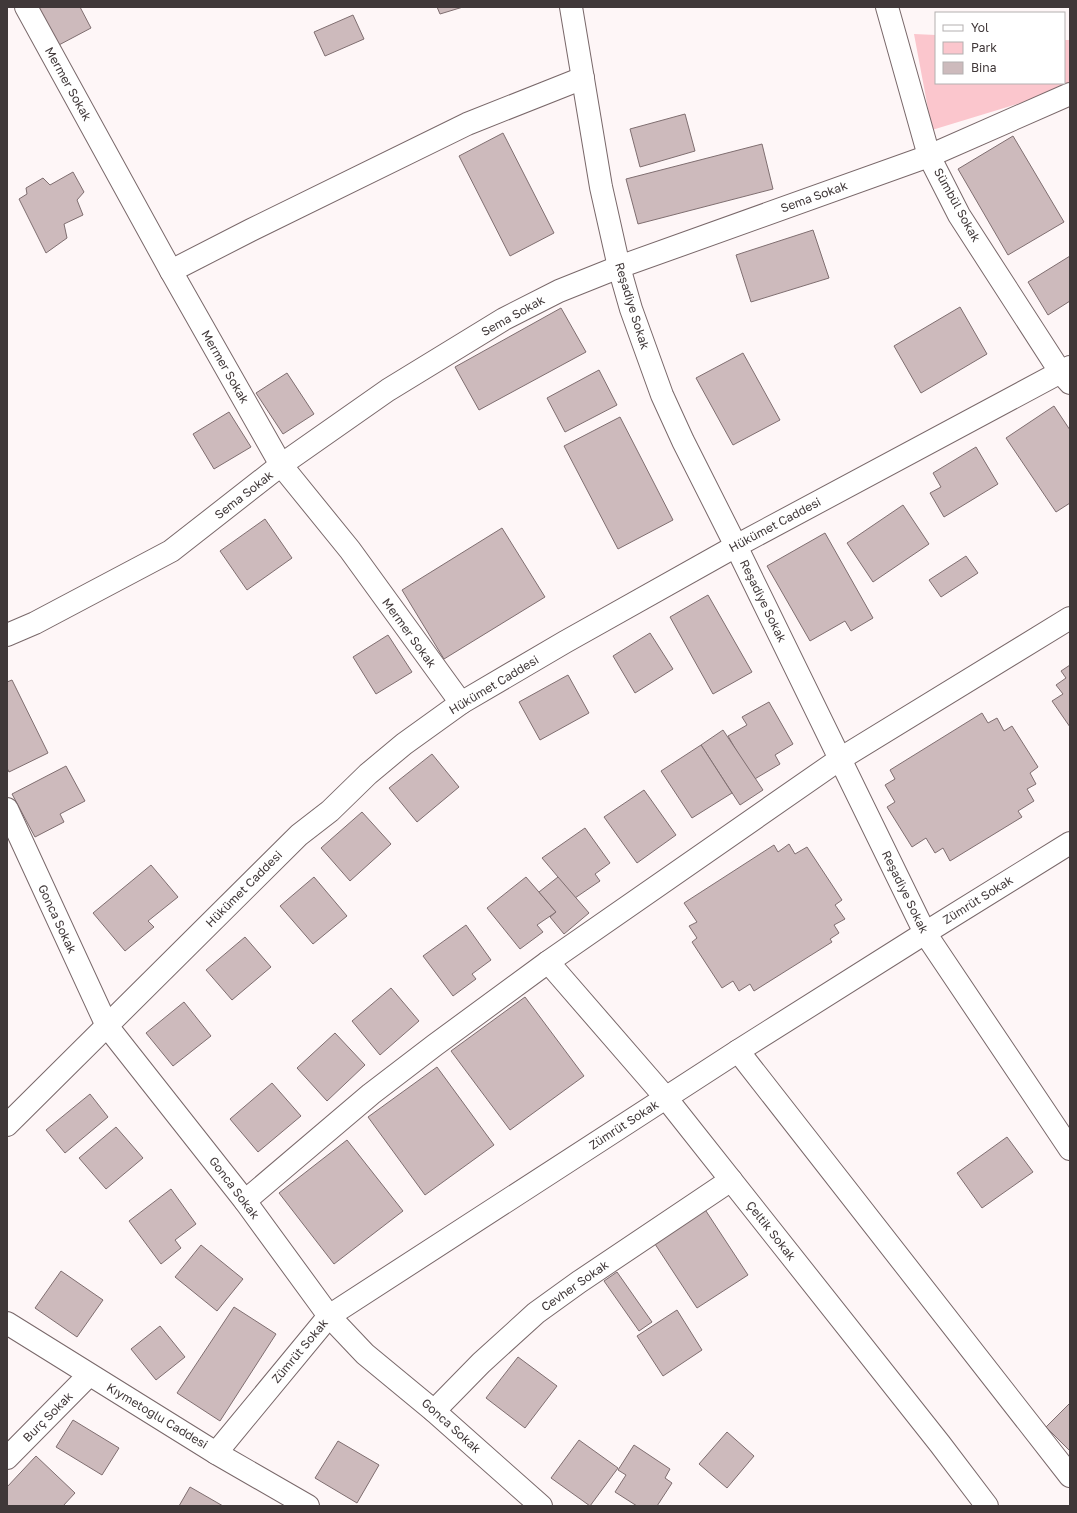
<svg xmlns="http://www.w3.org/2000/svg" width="1077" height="1513" viewBox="0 0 1077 1513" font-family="'Golos Text',sans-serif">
  <rect width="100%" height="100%" fill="#fef6f7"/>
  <path fill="#fbc6cd" d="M914,34l22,1v48h128v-43h6v48l-138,42z"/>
  <g fill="#cdbabc" stroke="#7f6e70">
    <path d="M36,7h44l11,21 -34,18z"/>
    <path d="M437,7h26l-23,7z"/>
    <path d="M353,15l11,24 -39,17 -11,-24z"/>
    <path d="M685,114l10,37 -55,16 -10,-38z"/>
    <path d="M503,133l51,100 -44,23 -51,-100z"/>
    <path d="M1013,136l51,86 -56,33 -50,-86z"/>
    <path d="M762,144l11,45 -135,35 -12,-45z"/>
    <path d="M73,172l11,20 -7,8 6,15 -19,9 3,14 -21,15 -27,-54 8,-5 -1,-6 17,-10 7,7z"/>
    <path d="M813,230l16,48 -78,24 -15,-47z"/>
    <path d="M1070,256v45l-22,14 -20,-33z"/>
    <path d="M960,307l27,47 -66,39 -27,-47z"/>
    <path d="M561,308l25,44 -107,58 -24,-43z"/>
    <path d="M743,353l37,67 -47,25 -37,-67z"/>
    <path d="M599,370l18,35 -52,27 -18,-34z"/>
    <path d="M287,373l27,41 -31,20 -27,-41z"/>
    <path d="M1054,406l16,24v73l-14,9 -50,-74z"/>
    <path d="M229,412l22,35 -37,22 -21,-35z"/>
    <path d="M620,417l53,103 -55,29 -54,-103z"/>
    <path d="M976,447l22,37 -54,33 -14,-24 11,-6 -8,-14z"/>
    <path d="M903,505l26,39 -56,38 -26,-39z"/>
    <path d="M265,519l27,39 -45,32 -27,-39z"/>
    <path d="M502,528l43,69 -101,62 -42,-69z"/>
    <path d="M825,533l48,85 -22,13 -6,-10 -35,20 -43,-75z"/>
    <path d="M966,556l12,17 -37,24 -12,-17z"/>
    <path d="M708,595l44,77 -39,22 -43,-77z"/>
    <path d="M650,633l23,36 -38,24 -22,-37z"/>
    <path d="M388,635l24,37 -36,22 -23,-37z"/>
    <path d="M1070,665v62l-18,-26 11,-7 -7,-9 10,-7 -5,-7z"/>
    <path d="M568,675l21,38 -49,27 -21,-38z"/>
    <path d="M12,680l36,73 -39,19 -2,-4v-86z"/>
    <path d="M769,702l24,42 -18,11 5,9 -27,16 -25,-44 19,-11 -5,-8z"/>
    <path d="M982,713l6,10 9,-5 7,13 8,-5 26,41 -8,6 6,11 -9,5 7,12 -16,10 4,6 -72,44 -7,-13 -8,5 -9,-15 -14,9 -25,-40 8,-5 -10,-17 10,-6 -5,-9z"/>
    <path d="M723,730l40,60 -23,15 -39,-60z"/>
    <path d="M701,745l31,48 -40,25 -31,-47z"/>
    <path d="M432,754l27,33 -42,35 -28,-34z"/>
    <path d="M66,766l19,35 -25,13 4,8 -29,15 -23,-43z"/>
    <path d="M644,790l32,45 -39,28 -33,-46z"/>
    <path d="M362,812l29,32 -41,37 -29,-33z"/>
    <path d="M585,828l25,35 -15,11 5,7 -28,19 -14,-23 -16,-19z"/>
    <path d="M789,844l6,10 12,-7 35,53 -7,5 10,14 -11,6 5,8 -9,6 2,3 -78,49 -4,-7 -11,7 -6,-10 -11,7 -30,-46 5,-4 -8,-12 8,-4 -13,-19 90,-58 4,7z"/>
    <path d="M151,865l27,32 -30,24 6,6 -29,24 -32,-38z"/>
    <path d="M314,877l33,39 -34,28 -33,-38z"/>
    <path d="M526,877l30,35 -19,13 6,7 -23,17 -33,-41z"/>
    <path d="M558,877l31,36 -25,21 -14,-17 6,-5 -17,-20z"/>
    <path d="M466,925l25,35 -19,14 4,5 -23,17 -30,-40z"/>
    <path d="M245,937l26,30 -39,33 -26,-30z"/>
    <path d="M391,988l28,33 -39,34 -28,-34z"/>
    <path d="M525,997l59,79 -74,54 -59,-79z"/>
    <path d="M184,1002l27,34 -38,30 -27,-33z"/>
    <path d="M335,1033l30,32 -38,36 -30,-33z"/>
    <path d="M437,1067l57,78 -69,50 -57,-78z"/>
    <path d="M272,1083l29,33 -43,36 -28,-33z"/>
    <path d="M90,1094l18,23 -43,36 -19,-23z"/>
    <path d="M116,1127l27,31 -37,31 -27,-31z"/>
    <path d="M1007,1137l26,35 -51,36 -25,-35z"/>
    <path d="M347,1140l56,71 -69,53 -55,-71z"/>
    <path d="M171,1189l25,35 -21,16 6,8 -20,16 -32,-43z"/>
    <path d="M704,1208l44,67 -51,33 -44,-67z"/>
    <path d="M201,1245l42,34 -26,32 -42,-34z"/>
    <path d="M61,1271l42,29 -26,37 -42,-29z"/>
    <path d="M617,1272l35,50 -13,9 -35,-50z"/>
    <path d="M234,1307l42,27 -56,87 -43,-28z"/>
    <path d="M677,1310l25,40 -39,26 -26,-40z"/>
    <path d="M160,1326l25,31 -29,23 -25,-31z"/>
    <path d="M518,1357l39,29 -32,42 -39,-30z"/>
    <path d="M1070,1403v48l-24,-24z"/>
    <path d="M73,1420l46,28 -17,27 -46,-28z"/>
    <path d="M727,1432l27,24 -27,32 -28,-24z"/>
    <path d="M579,1440l39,28 -28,38 -39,-28z"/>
    <path d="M338,1441l41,24 -22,38 -42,-25z"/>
    <path d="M634,1445l36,24 -5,9 7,5 -15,23h-20l-22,-14 11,-17 -8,-5z"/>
    <path d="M36,1456l39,37 -12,13h-56v-19z"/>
    <path d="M190,1487l33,19h-44z"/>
  </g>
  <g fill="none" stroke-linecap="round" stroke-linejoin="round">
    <g stroke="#79686a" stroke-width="24">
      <g id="minor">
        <path d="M26,7l145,264 110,194 69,85 111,153"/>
        <path d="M571,7l30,180 18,80 12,42 31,86 21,46 53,105 189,387 145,216"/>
        <path d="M887,7l42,149 30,59 102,158 9,10"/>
        <path d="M171,271l80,-41 216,-106 116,-46"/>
        <path d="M7,635l28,-12 136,-72 110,-86 107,-75 116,-71 55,-28 60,-24 310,-111 141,-62"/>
        <path d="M7,809l100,217 138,175 84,115 36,38 69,57 107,95"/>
        <path d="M548,962l118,136 274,346 47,62"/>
        <path d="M738,1051l332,425"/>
        <path d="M7,1125l292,-290 31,-24 38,-37 36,-30 57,-41 104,-61 171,-96 334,-179"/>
        <path d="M245,1201l126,-107 64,-49 113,-83 292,-203 230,-141"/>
        <path d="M7,1323l209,130 92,53"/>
        <path d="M434,1411l47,-48 55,-50 43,-31 152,-102"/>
        <path d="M216,1453l113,-137 409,-265 187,-118 145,-90"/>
        <path d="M7,1458l82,-83"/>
      </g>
    </g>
    <use href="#minor" stroke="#fff" stroke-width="22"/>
  </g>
  <g text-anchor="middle" stroke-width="3" stroke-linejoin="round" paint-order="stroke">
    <g font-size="12" fill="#403839" stroke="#fff">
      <text transform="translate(68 84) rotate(61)" y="4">Mermer Sokak</text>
      <text transform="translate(814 197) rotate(-20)" y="4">Sema Sokak</text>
      <text transform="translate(957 205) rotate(61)" y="4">Sümbül Sokak</text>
      <text transform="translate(632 306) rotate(73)" y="4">Reşadiye Sokak</text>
      <text transform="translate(513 316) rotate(-29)" y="4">Sema Sokak</text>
      <text transform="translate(225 367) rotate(60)" y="4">Mermer Sokak</text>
      <text transform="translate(244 495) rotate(-38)" y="4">Sema Sokak</text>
      <text transform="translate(775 525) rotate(-28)" y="4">Hükümet Caddesi</text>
      <text transform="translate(763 601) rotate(64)" y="4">Reşadiye Sokak</text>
      <text transform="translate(409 633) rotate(54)" y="4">Mermer Sokak</text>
      <text transform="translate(494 685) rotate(-31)" y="4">Hükümet Caddesi</text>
      <text transform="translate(244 889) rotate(-45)" y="4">Hükümet Caddesi</text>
      <text transform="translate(905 892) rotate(64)" y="4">Reşadiye Sokak</text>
      <text transform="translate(978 900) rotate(-32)" y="4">Zümrüt Sokak</text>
      <text transform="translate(57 919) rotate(65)" y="4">Gonca Sokak</text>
      <text transform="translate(624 1125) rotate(-33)" y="4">Zümrüt Sokak</text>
      <text transform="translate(234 1188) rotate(53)" y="4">Gonca Sokak</text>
      <text transform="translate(771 1231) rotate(52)" y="4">Çeltik Sokak</text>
      <text transform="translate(575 1286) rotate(-35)" y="4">Cevher Sokak</text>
      <text transform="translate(300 1351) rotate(-50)" y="4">Zümrüt Sokak</text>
      <text transform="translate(157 1416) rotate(31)" y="4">Kıymetoğlu Caddesi</text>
      <text transform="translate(48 1417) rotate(-45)" y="4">Burç Sokak</text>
      <text transform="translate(451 1426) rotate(42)" y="4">Gonca Sokak</text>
    </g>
  </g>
  <rect width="1077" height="1513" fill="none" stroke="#403839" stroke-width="16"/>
  <rect x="935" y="12" width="130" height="72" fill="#ffffff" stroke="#b3afb0"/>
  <rect x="943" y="25" width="20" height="6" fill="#ffffff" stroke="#b3afb0"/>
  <text x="971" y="32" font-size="12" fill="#403839">Yol</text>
  <rect x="943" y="42" width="20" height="12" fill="#fbc6cd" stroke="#b3afb0"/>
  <text x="971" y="52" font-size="12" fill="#403839">Park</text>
  <rect x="943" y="62" width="20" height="12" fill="#cdbabc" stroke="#b3afb0"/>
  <text x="971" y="72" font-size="12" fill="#403839">Bina</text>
</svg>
